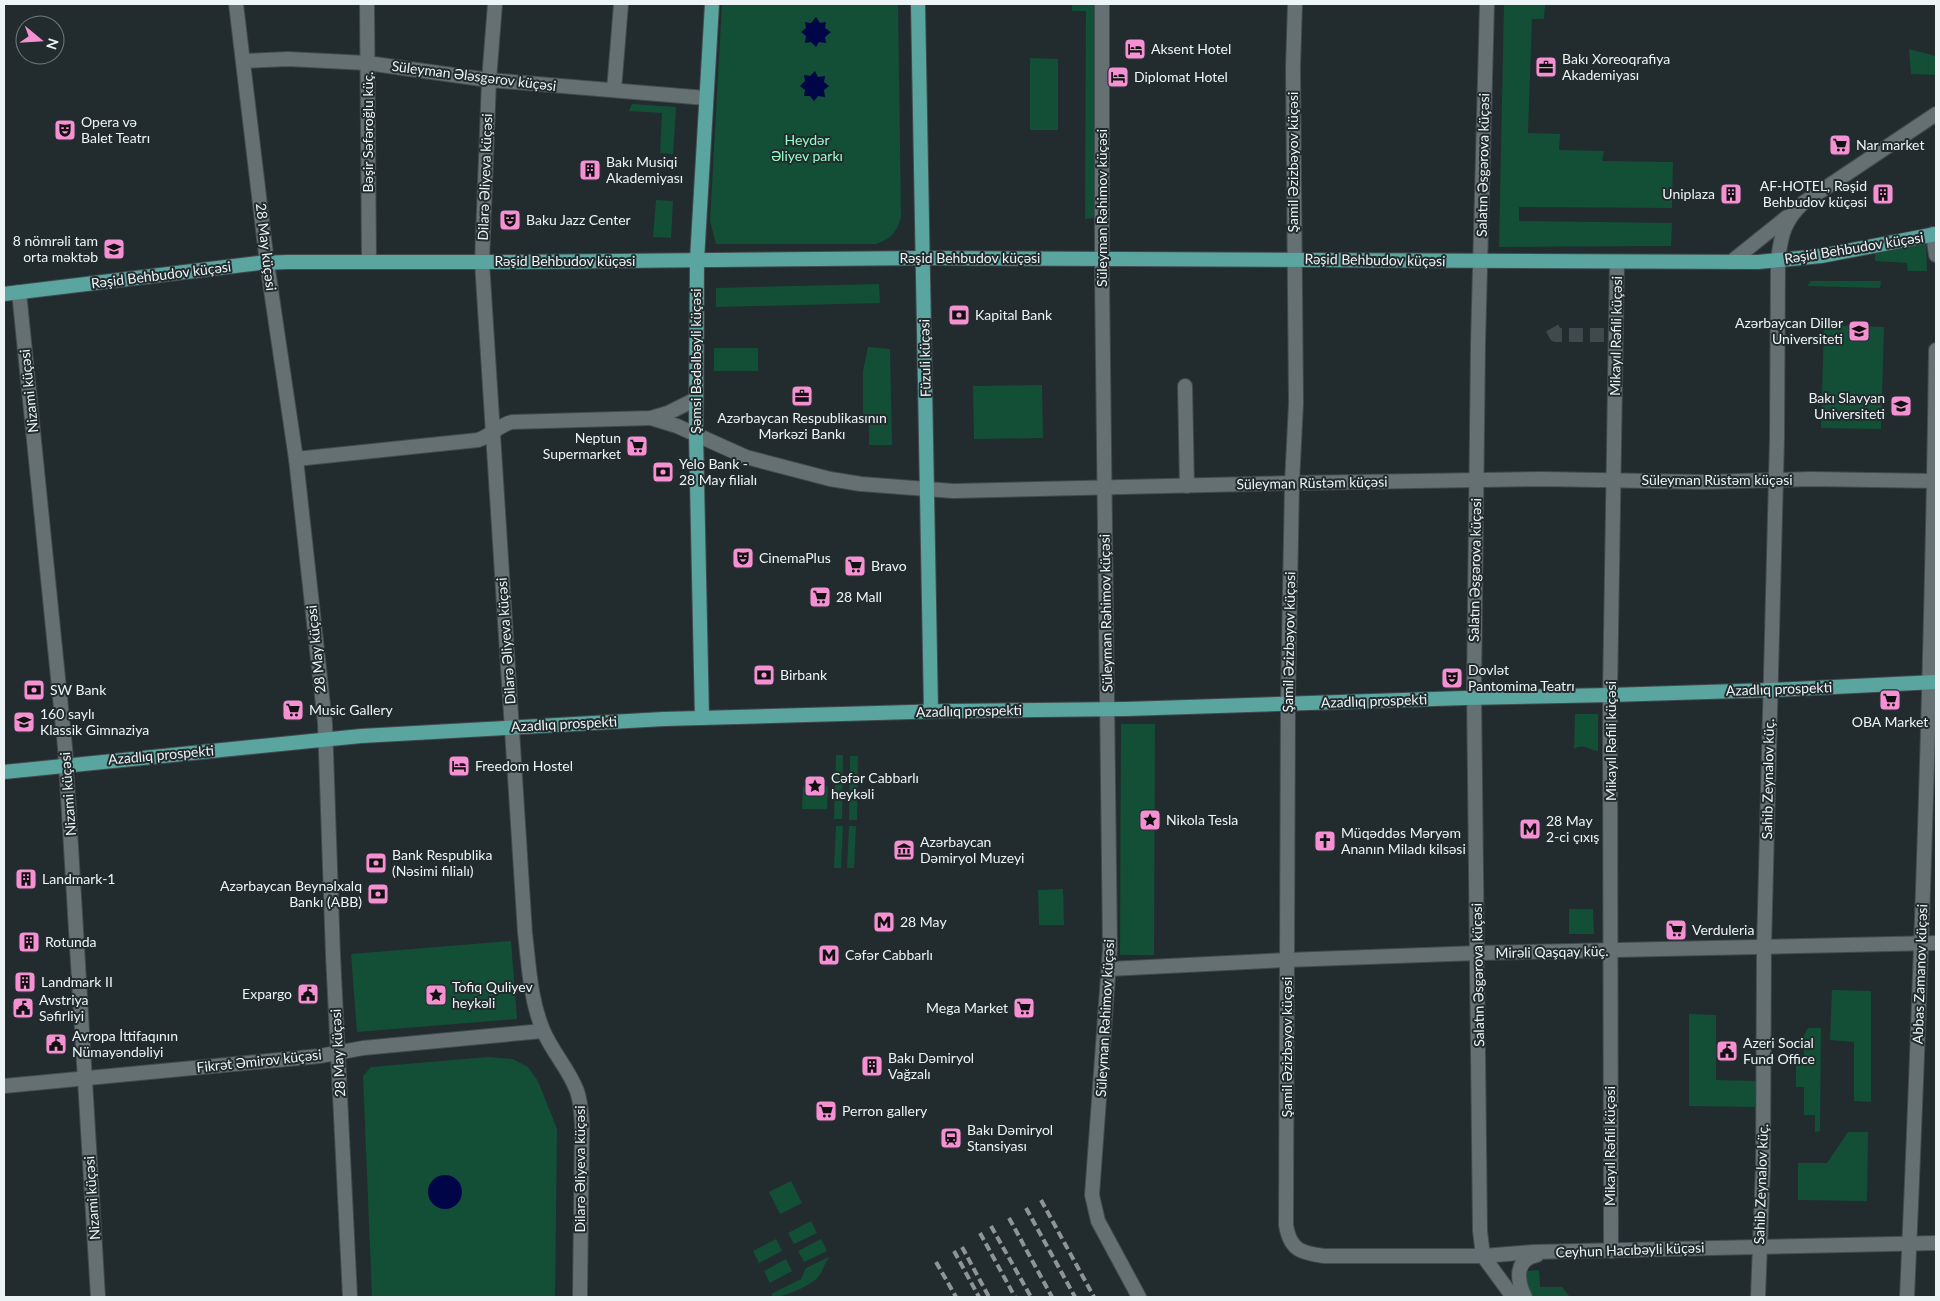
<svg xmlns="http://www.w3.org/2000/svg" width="1940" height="1301" viewBox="0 0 1940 1301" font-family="Lato,sans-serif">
  <rect width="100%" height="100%" fill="#222b2e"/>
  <g fill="#134f36">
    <path d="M722,4h176l3,213c-4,15 -10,22 -25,27h-160l-6,-23z"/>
    <path d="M1072,4h24l-2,214 -9,1 1,-208h-14z"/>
    <path d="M1504,4h41l-1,15h-12l-4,114 32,1 -1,16 45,1 -2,10 71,1 -1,46 -153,-1v14l153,2 -1,23 -172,1z"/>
    <path d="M1909,49l27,7v19l-25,-1z"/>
    <path d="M1030,58l28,1v71h-28z"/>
    <path d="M632,104l44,3 -3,47 -13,-1 2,-40 -33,-2z"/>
    <path d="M656,200l17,1 -2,37 -18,-1z"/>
    <path d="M1926,243l1,28h-19l-1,-8 -32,-2v-7z"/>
    <path d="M1811,281h70l-1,7 -73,-2z"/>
    <path d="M879,284l1,19 -164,4v-19z"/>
    <path d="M1824,325l60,2 -3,102 -60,-1z"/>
    <path d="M868,347l22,2 2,96h-23v-22l-6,-1v-51z"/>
    <rect x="714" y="348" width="44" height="23"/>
    <path d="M1042,385l1,53 -69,1 -1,-53z"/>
    <path d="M1575,714h23v37c-10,-1 -14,-8 -24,-2z"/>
    <path d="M1121,724h34l-1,231h-34z"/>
    <path d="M836,755h7l-1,64h-8z"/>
    <path d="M850,756h8l-1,64h-8z"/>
    <path d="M803,786h6l1,6h10l1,-6h7l-1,23h-25z"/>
    <path d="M836,826h7l-2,42h-7z"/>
    <path d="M849,826h7l-2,42h-7z"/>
    <path d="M1063,889l1,36h-25l-1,-35z"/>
    <path d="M1569,909h24l1,25h-25z"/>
    <path d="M511,941l6,78 -160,13 -6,-78z"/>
    <path d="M1832,990l39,1v111l-17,-1v-59l-24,-2z"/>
    <path d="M1689,1014l27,1v65l40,1 -1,26 -66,-1z"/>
    <path d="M1808,1028h13l-1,103 -5,1v-17h-11v-28h-8v-22h8v-29z"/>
    <path d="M488,1057l25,2 15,8 10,14 19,48 -2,168h-183l-9,-221 8,-9z"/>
    <path d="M1848,1132h20l-1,69 -69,-1v-37h29z"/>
    <path d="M791,1181l11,22 -22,11 -11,-22z"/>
    <path d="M811,1221l6,12 -23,11 -6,-11z"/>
    <path d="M776,1239l6,12 -23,12 -6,-12z"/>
    <path d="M821,1239l6,12 -23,11 -6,-11z"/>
    <path d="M831,1256c-7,6 -7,14 -12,20 -8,10 -35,21 -46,21l-2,-3 30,-15 5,-11z"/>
    <path d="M786,1259l6,12 -22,12 -6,-12z"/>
    <path d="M1539,1270l1,17h22l8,10h-37c-9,-8 -9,-15 -6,-26z"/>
  </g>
  <g fill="#000548">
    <path d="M816,17l4,6 6,-1 -1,6 6,4 -6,5 1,6 -7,-1 -3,5 -5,-5 -6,1 1,-7 -5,-4 5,-4 -1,-6 6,1z"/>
    <path d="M815,71l3,6 7,-1 -1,6 5,4 -5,4 1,7 -7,-1 -4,5 -4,-5h-6l1,-6 -5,-4 5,-5 -1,-6 6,1z"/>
    <circle cx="445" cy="1192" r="17"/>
  </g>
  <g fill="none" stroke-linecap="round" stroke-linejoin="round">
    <path stroke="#40494c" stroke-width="14" stroke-dasharray="14 7" stroke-linecap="butt" d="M1552,328l4,7h61"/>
    <g stroke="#414a4c" stroke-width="16">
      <g id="minor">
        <path d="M367,4l2,257"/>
        <path d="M1295,4l-2,64 3,335 -4,80 -4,216 -2,526c4,25 15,28 38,31h159"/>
        <path d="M243,61l45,-2 79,4 122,17 217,18"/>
        <path d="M614,90l7,-86"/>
        <path d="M1933,234l3,21"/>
        <path d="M482,262l7,-182 6,-76"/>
        <path d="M1731,262l56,-45"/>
        <path d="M19,292l46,455 33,550"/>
        <path d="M1185,386l2,100"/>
        <path d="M651,418l26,8 69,31 84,22 31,5 92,7 339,-8 251,-4 160,3 107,-3 126,2"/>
        <path d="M296,459l182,-19c13,-4 21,-15 34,-18l139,-4 17,-5 28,-14"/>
        <path d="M1109,969l178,-9 191,-7 458,-10"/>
        <path d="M4,1086l316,-30 43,-8 180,-17"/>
        <path d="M1611,1251l-1,-556 7,-433"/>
        <path d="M1758,1297l5,-131 1,-218 13,-510 1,-178c3,-25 6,-39 25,-57l133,-89"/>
        <path d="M1907,1297c14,-316 25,-631 29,-947"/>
      </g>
    </g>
    <g stroke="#414a4c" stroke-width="16">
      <g id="secondary">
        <path d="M236,4l31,259 29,196 29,264 8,232 17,342"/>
        <path d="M1102,4v273l8,672 -18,246 6,26 41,76"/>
        <path d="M1487,4l-9,340 -4,346 6,541 3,25 30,41"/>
        <path d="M482,262l43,671c4,33 5,66 18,97 9,22 26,39 34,61 4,11 4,22 5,33l-2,173"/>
        <path d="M1483,1256l50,-4 403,-9"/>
        <path d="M1525,1297c-8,-16 -11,-38 12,-42"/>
      </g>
    </g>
    <g stroke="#414a4c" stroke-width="16">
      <g id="primary">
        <path d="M918,4l13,707"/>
        <path d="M4,294l255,-31 29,-1h223l412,-4 835,4 63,-6 115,-22"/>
        <path d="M702,718l-6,-284 1,-174 15,-256"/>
        <path d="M4,772l357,-36 303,-17 283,-8 179,-2 339,-11 145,-3 161,-5 165,-8"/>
      </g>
    </g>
    <use href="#minor" stroke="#657073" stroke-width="14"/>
    <use href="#secondary" stroke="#657073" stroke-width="14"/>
    <use href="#primary" stroke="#5aa5a0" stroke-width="14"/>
    <g stroke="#8d9597" stroke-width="4" stroke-dasharray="8 4" stroke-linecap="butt">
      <path d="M1041,1200l53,97"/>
      <path d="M1026,1208l49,89"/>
      <path d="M1009,1218l43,79"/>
      <path d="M991,1226l40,71"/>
      <path d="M980,1233l35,64"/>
      <path d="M962,1247l27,50"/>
      <path d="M954,1251l25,46"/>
      <path d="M936,1262l20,35"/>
    </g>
  </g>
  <defs>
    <g id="hotel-square" transform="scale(1.125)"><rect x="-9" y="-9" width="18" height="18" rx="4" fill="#f591d2" stroke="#222b2e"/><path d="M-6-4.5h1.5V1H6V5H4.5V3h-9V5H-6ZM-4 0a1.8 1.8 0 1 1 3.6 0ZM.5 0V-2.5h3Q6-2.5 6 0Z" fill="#111"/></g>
    <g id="office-square" transform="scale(1.125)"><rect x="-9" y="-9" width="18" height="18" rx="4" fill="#f591d2" stroke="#222b2e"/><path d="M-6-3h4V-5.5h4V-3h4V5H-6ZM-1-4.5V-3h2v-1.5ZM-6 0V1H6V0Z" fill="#111"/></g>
    <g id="theatre-square" transform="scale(1.125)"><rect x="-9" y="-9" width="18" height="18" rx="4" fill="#f591d2" stroke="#222b2e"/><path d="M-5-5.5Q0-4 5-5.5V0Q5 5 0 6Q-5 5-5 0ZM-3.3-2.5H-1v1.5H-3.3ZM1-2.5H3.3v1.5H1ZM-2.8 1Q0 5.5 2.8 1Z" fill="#111"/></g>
    <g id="supermarket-square" transform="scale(1.125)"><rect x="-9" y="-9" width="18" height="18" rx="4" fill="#f591d2" stroke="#222b2e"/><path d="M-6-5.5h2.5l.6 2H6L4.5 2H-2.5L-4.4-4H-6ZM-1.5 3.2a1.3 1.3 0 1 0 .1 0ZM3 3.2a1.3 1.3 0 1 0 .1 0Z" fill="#111"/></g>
    <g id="building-square" transform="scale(1.125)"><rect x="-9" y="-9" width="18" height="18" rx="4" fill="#f591d2" stroke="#222b2e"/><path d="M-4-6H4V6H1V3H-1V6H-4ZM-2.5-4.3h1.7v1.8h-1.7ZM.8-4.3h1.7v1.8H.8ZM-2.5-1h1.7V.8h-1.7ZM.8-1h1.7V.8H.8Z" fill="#111"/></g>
    <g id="school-square" transform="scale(1.125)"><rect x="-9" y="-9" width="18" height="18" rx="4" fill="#f591d2" stroke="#222b2e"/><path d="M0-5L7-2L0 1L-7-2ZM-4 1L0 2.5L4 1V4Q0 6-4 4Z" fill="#111"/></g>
    <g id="bank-square" transform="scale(1.125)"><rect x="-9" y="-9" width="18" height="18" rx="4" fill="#f591d2" stroke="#222b2e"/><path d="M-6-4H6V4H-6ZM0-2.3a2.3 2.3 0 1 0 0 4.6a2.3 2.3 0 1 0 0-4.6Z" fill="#111"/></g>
    <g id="university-square" transform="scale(1.125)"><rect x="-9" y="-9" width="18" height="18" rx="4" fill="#f591d2" stroke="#222b2e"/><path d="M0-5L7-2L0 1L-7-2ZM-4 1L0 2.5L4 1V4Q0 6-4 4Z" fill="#111"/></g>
    <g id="sight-square" transform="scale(1.125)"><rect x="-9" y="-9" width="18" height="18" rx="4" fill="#f591d2" stroke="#222b2e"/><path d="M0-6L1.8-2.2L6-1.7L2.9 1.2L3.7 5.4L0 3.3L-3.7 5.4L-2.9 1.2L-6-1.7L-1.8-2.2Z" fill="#111"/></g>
    <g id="metro-square" transform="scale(1.125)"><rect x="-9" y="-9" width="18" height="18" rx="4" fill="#f591d2" stroke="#222b2e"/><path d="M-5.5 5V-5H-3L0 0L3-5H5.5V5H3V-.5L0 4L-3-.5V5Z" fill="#111"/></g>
    <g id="church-square" transform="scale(1.125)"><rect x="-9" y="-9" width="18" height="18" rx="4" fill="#f591d2" stroke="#222b2e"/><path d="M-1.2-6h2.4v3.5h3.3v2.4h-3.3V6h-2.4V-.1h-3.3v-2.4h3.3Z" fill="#111"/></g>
    <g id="museum-square" transform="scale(1.125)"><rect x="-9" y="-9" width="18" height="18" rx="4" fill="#f591d2" stroke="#222b2e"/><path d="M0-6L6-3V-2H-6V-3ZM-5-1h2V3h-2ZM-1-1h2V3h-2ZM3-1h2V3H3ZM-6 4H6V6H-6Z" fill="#111"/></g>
    <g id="civic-square" transform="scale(1.125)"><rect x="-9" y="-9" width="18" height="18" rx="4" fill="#f591d2" stroke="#222b2e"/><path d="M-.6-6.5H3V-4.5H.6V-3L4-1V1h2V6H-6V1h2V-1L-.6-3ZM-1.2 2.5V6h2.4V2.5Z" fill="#111"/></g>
    <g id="station-square" transform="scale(1.125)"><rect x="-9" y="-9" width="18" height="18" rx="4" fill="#f591d2" stroke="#222b2e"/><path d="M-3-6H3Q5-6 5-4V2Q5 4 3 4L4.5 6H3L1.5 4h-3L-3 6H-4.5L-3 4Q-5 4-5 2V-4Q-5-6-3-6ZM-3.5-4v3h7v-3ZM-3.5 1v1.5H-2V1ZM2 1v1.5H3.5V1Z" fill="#111"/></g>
  </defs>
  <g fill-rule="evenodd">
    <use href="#hotel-square" x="1135" y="49"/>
    <use href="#office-square" x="1546" y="67"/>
    <use href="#hotel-square" x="1118" y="77"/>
    <use href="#theatre-square" x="65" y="130"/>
    <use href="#supermarket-square" x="1840" y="145"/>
    <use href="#building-square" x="590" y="170"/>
    <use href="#building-square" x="1731" y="194"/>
    <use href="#building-square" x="1883" y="194"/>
    <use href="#theatre-square" x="510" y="220"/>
    <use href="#school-square" x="114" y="249"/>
    <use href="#bank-square" x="959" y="315"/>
    <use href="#university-square" x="1859" y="331"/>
    <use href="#office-square" x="802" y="396"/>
    <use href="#university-square" x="1901" y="406"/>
    <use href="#supermarket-square" x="637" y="446"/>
    <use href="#bank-square" x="663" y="472"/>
    <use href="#theatre-square" x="743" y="558"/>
    <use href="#supermarket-square" x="855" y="566"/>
    <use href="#supermarket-square" x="820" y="597"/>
    <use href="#bank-square" x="764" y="675"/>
    <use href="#theatre-square" x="1452" y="678"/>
    <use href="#bank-square" x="34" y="690"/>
    <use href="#supermarket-square" x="1890" y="700"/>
    <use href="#supermarket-square" x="293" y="710"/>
    <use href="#school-square" x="24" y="722"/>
    <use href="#hotel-square" x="459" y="766"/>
    <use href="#sight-square" x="815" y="786"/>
    <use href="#sight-square" x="1150" y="820"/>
    <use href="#metro-square" x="1530" y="829"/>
    <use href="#church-square" x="1325" y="841"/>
    <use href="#museum-square" x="904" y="850"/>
    <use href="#bank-square" x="376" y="863"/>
    <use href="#building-square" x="26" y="879"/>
    <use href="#bank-square" x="378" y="894"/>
    <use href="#metro-square" x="884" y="922"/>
    <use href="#supermarket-square" x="1676" y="930"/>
    <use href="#building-square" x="29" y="942"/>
    <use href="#metro-square" x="829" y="955"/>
    <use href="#building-square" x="25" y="982"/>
    <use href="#civic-square" x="308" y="994"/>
    <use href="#sight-square" x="436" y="995"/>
    <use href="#civic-square" x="23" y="1008"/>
    <use href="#supermarket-square" x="1024" y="1008"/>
    <use href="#civic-square" x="56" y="1044"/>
    <use href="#civic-square" x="1727" y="1051"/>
    <use href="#building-square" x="872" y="1066"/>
    <use href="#supermarket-square" x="826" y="1111"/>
    <use href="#station-square" x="951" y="1138"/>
  </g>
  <g text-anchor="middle" stroke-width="4" stroke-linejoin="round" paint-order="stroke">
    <g font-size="14" fill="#edf4f5" stroke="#222b2e" text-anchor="start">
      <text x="1151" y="54">Aksent Hotel</text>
      <text x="1562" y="64">Bakı Xoreoqrafiya<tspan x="1562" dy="16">Akademiyası</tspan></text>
      <text x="1134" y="82">Diplomat Hotel</text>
      <text x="81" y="127">Opera və<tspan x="81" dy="16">Balet Teatrı</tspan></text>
      <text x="1856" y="150">Nar market</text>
      <text x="606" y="167">Bakı Musiqi<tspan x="606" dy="16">Akademiyası</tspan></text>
      <text x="1867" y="191" text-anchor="end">AF-HOTEL, Rəşid<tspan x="1867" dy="16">Behbudov küçəsi</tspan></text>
      <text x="1715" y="199" text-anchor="end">Uniplaza</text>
      <text x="526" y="225">Baku Jazz Center</text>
      <text x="98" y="246" text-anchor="end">8 nömrəli tam<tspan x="98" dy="16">orta məktəb</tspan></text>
      <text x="975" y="320">Kapital Bank</text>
      <text x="1843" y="328" text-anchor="end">Azərbaycan Dillər<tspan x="1843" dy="16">Universiteti</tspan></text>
      <text x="1885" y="403" text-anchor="end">Bakı Slavyan<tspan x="1885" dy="16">Universiteti</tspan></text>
      <text x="802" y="423" text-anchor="middle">Azərbaycan Respublikasının<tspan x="802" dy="16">Mərkəzi Bankı</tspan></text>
      <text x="621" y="443" text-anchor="end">Neptun<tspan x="621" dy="16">Supermarket</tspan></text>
      <text x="679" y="469">Yelo Bank -<tspan x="679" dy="16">28 May filialı</tspan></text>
      <text x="759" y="563">CinemaPlus</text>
      <text x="871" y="571">Bravo</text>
      <text x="836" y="602">28 Mall</text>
      <text x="1468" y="675">Dovlət<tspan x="1468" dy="16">Pantomima Teatrı</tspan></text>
      <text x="780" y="680">Birbank</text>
      <text x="50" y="695">SW Bank</text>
      <text x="309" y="715">Music Gallery</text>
      <text x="40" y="719">160 saylı<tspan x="40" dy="16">Klassik Gimnaziya</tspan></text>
      <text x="1890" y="727" text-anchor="middle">OBA Market</text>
      <text x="475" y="771">Freedom Hostel</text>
      <text x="831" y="783">Cəfər Cabbarlı<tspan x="831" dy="16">heykəli</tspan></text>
      <text x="1166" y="825">Nikola Tesla</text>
      <text x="1546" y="826">28 May<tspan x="1546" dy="16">2-ci çıxış</tspan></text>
      <text x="1341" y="838">Müqəddəs Məryəm<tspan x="1341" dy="16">Ananın Miladı kilsəsi</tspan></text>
      <text x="920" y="847">Azərbaycan<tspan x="920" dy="16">Dəmiryol Muzeyi</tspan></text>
      <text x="392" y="860">Bank Respublika<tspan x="392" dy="16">(Nəsimi filialı)</tspan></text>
      <text x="42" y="884">Landmark-1</text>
      <text x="362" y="891" text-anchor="end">Azərbaycan Beynəlxalq<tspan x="362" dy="16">Bankı (ABB)</tspan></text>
      <text x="900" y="927">28 May</text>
      <text x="1692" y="935">Verduleria</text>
      <text x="45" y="947">Rotunda</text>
      <text x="845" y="960">Cəfər Cabbarlı</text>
      <text x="41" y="987">Landmark II</text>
      <text x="452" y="992">Tofiq Quliyev<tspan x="452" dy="16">heykəli</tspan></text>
      <text x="292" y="999" text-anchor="end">Expargo</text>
      <text x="39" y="1005">Avstriya<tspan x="39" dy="16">Səfirliyi</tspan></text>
      <text x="1008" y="1013" text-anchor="end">Mega Market</text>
      <text x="72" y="1041">Avropa İttifaqının<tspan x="72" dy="16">Nümayəndəliyi</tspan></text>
      <text x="1743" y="1048">Azeri Social<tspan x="1743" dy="16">Fund Office</tspan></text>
      <text x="888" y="1063">Bakı Dəmiryol<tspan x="888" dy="16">Vağzalı</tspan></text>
      <text x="842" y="1116">Perron gallery</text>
      <text x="967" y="1135">Bakı Dəmiryol<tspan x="967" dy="16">Stansiyası</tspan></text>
    </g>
    <g font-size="14" fill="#edf4f5" stroke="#222b2e">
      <text transform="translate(474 76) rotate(7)" y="5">Süleyman Ələsgərov küçəsi</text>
      <text transform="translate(368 132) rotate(-90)" y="5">Bəşir Səfəroğlu küç.</text>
      <text transform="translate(1293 162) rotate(-90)" y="5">Şamil Əzizbəyov küçəsi</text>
      <text transform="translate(1483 165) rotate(-89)" y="5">Salatın Əsgərova küçəsi</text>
      <text transform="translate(485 177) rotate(-88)" y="5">Dilarə Əliyeva küçəsi</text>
      <text transform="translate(1102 208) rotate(-90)" y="5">Süleyman Rəhimov küçəsi</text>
      <text transform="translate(266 247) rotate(83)" y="5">28 May küçəsi</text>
      <text transform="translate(1854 248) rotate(-9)" y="5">Rəşid Behbudov küçəsi</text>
      <text x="970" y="263">Rəşid Behbudov küçəsi</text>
      <text transform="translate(1375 260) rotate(1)" y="5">Rəşid Behbudov küçəsi</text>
      <text x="565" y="266">Rəşid Behbudov küçəsi</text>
      <text transform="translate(161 275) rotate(-7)" y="5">Rəşid Behbudov küçəsi</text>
      <text transform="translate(1616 336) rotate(-89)" y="5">Mikayıl Rəfili küçəsi</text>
      <text transform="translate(925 358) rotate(-91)" y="5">Füzuli küçəsi</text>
      <text transform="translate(696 361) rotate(-90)" y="5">Şəmsi Bədəlbəyli küçəsi</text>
      <text transform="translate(29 391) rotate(-96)" y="5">Nizami küçəsi</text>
      <text x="1717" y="485">Süleyman Rüstəm küçəsi</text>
      <text transform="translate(1312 483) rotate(-1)" y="5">Süleyman Rüstəm küçəsi</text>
      <text transform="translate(1475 570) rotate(-89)" y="5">Salatın Əsgərova küçəsi</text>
      <text transform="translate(1106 613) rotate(-91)" y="5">Süleyman Rəhimov küçəsi</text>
      <text transform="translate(506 641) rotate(-94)" y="5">Dilarə Əliyeva küçəsi</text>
      <text transform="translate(1289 642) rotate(-89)" y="5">Şamil Əzizbəyov küçəsi</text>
      <text transform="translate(316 649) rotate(-96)" y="5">28 May küçəsi</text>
      <text transform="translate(1779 689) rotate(-2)" y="5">Azadlıq prospekti</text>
      <text transform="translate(1374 701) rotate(-2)" y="5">Azadlıq prospekti</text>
      <text transform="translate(969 711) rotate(-1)" y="5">Azadlıq prospekti</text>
      <text transform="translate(564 724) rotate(-3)" y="5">Azadlıq prospekti</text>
      <text transform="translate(1611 741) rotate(-90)" y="5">Mikayıl Rəfili küçəsi</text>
      <text transform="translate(161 755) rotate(-5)" y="5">Azadlıq prospekti</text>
      <text transform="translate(1768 779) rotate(-89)" y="5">Sahib Zeynalov küç.</text>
      <text transform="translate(68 794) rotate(-94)" y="5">Nizami küçəsi</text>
      <text transform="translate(1552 952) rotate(-1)" y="5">Mirəli Qaşqay küç.</text>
      <text transform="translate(1920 974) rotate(-88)" y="5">Abbas Zamanov küçəsi</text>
      <text transform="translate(1478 975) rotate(-91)" y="5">Salatın Əsgərova küçəsi</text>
      <text transform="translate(1105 1018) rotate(-87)" y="5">Süleyman Rəhimov küçəsi</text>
      <text transform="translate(1287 1047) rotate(-90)" y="5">Şamil Əzizbəyov küçəsi</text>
      <text transform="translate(338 1053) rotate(-93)" y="5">28 May küçəsi</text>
      <text transform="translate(259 1061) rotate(-6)" y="5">Fikrət Əmirov küçəsi</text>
      <text transform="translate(1610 1146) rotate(-90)" y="5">Mikayıl Rəfili küçəsi</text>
      <text transform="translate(580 1169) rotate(-90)" y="5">Dilarə Əliyeva küçəsi</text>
      <text transform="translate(1761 1184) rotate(-88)" y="5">Sahib Zeynalov küç.</text>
      <text transform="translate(92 1198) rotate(-94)" y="5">Nizami küçəsi</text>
      <text transform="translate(1630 1250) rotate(-2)" y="5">Ceyhun Hacıbəyli küçəsi</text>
    </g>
    <g font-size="14" fill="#97fdc9" stroke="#222b2e">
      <text x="807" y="145">Heydər<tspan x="807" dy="16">Əliyev parkı</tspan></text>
    </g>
  </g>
  <rect width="1940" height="1301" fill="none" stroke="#edf4f5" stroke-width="10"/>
  <g transform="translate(40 40) rotate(108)"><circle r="24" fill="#222b2e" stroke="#737b7e"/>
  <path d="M0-4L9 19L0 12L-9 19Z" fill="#f591d2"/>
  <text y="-8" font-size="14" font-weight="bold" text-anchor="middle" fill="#edf4f5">N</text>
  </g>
</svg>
